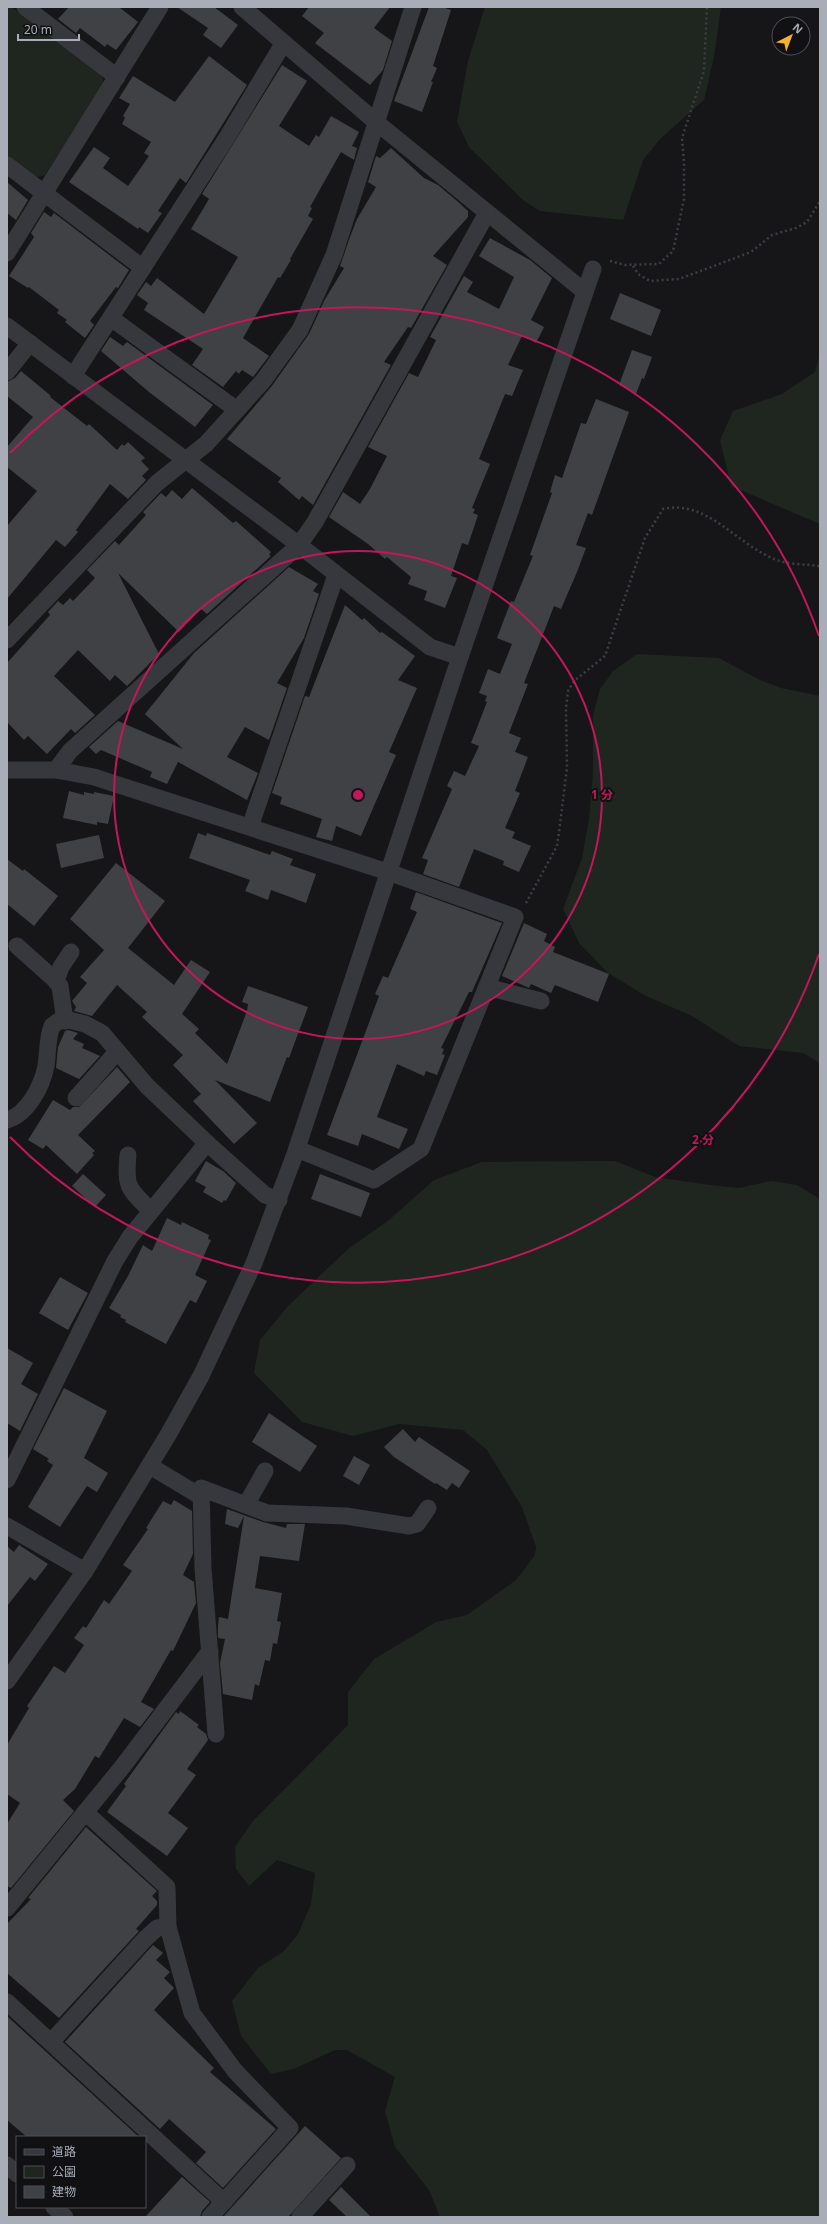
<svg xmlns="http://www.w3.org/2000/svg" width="827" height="2224" viewBox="0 0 827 2224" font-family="'Noto Sans','Noto Sans JP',sans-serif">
  <rect width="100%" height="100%" fill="#161618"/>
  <g fill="#1e261f">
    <path d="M7,7h4l90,68 3,8 -59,92 -10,3 -28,-21z"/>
    <path d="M485,7h236l-7,50 -10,43 -44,39 -17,21 -20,60 -83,-9 -16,-10 -55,-54 -12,-25 11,-61z"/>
    <path d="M820,353v171l-89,-38 -11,-46 13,-29 49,-17 33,-22z"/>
    <path d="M637,654l82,4 41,22 21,8 39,8v367l-17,-10 -64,-7 -47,-30 -46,-20 -38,-23 -29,-30 -16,-34 19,-51 7,-39 4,-47v-57l7,-26 13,-18z"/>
    <path d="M615,1161l40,16 55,8 29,3 32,-7 26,4 23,14v1018h-380l-11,-27 -34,-43 -10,-36 10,-34 -48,-27h-12l-41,19 -23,5 -30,-38 -9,-35 26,-33 26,-17 14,-17 13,-30 4,-31 -38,-13 -28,26 -13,-17 -1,-22 18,-26 95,-96v-33l26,-33 62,-37 31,-7 49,-35 19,-25 1,-8 -14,-40 -35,-57 -24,-20 -64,-6 -46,12 -51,-14 -48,-49 6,-33 28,-34 60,-57 41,-29 45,-40 48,-18z"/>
  </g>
  <g fill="#404145">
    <path d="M69,7h50l19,15 -22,28 -9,-6 -2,3 -25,-19 -4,5 -18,-14z"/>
    <path d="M177,7h37l24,18 -17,23 -18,-13 5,-7z"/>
    <path d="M309,7h81l-16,21 18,13 -9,29 -13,15 -55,-42 9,-10 -22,-17z"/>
    <path d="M429,7h13l9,3 -18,56 4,2 -6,14h2l-11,30 -28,-11z"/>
    <path d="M209,56l38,29 -61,98 -6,-5 -22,33 4,2 -14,20 -9,-6 -1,2 -69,-47 25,-35 16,11 -7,10 25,18 21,-30 -5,-3 7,-11 -29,-18 3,-6 -2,-2 7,-12 -11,-6 14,-22 42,26z"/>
    <path d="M282,65l25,16 -28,45 30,20 7,-11 3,2 12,-21 28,16 -7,14 5,2 -3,12 -13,-8 -31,55 2,1 -4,8 5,3 -23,40 1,1 -11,18 -2,-1 -35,61 26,18 -16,21 -11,-7 -3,4 -3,-3 -13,16 -31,-22 11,-16 -59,-39 4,-7 -11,-8 9,-13 5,4 6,-8 47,36 34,-57 -47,-28 18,-30 -7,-5z"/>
    <path d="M391,148l33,30 14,7 19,16 11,10v6l-35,39 14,9 -36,63 -3,-1 -24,35 7,3 -78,140 -11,-9 -3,4 -21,-18 3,-4 -54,-39 44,-52 38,-53 15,-33 20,-33 -4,-2 10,-29 7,-18 19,-32 -8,-5 8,-26 4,2z"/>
    <path d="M7,182l21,18 -12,20 -9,-7z"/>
    <path d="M44,212l7,5 3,-4 75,57 -11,18 -2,-1 -26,34 4,4 -9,13 -20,-16 2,-2 -10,-7 2,-3 -30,-23 -1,1 -19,-12 25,-39 -3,-4z"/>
    <path d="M490,238l40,22 22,18 -21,42 13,7 -8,16 -14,-7 -14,29 15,5 -11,26 -7,-2 -26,65 11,5 -18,44 3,1 -2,4 5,2 -10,30 -6,-2 -11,33 6,2 -12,30 -21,-8 3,-9 -19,-7 3,-7 -24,-20 -2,2 -17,-15 -39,-27 14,-25 17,12 10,-15 17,-33 -19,-9 41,-74 9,4 18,-37 -6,-3 34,-61 9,6 -6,10 32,17 15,-32 -35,-21z"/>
    <path d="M620,293l41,17 -10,26 -41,-17z"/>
    <path d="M110,337l13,9 4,-4 86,63 -18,22 -46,-35 -48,-41z"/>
    <path d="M632,350l20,7 -8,22 -2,-1 -6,16 -17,-9z"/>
    <path d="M21,371l30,25 -1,1 37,29 2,-2 28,26 5,-6 2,2 4,-4 17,16 -4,3 8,8 -7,7 4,4 -18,19 -18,-15 -34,46 2,2 -13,15 -9,-7 -49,59v-73l30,-35 -30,-24v-20l26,-30 -26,-21v-14l8,-4z"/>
    <path d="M596,399l33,13 -37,103 -4,-2 -12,32 10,3 -9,24 -16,37 -7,-3 -30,77 4,1 -19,49 12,5 -6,14 13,5 -13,34 5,2 -15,35 10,4 -3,6 19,8 -12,26 -16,-7 1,-4 -30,-12 -15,38 -36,-13 5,-14 -6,-2 30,-69 -5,-3 7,-15 11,5 14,-30 -8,-3 16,-41 -2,-1 2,-5 -8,-3 9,-24 12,5 12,-30 -15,-6 14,-37 3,1 19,-46 -3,-1 22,-62 -2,-1 5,-17 7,3 19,-55 5,1z"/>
    <path d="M192,488l41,35 3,-2 35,31 -2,3 2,1 -64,58 -6,-5 -22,23 -61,-59 41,81 -32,32 -12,-11 -5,6 -32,-31 -24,26 41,39 -20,18 -4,-4 -24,25 -19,-18 -4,4 -17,-18v-59l43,-48 -2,-3 10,-11 5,4 7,-7 3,3 22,-23 -8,-8 28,-29 4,4 27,-30 -3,-3 18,-19 5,4 6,-7 10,9z"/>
    <path d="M289,567l29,17 -5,7 6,3 -15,44 -27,45 10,5 -18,52 -24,-13 -18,30 31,16 -11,27 -69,-38 -11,22 -17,-7 2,-5 -51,-22 -5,4 -7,-7 29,-26 65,28 -38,-35 49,-61z"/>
    <path d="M345,605l17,15 2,-2 16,15 2,-1 33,24 -17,24 19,8 -28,64 7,3 -35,81 -25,-10 -4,15 -16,-4 6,-18 -42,-15 2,-7 -10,-4 33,-97 4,1z"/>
    <path d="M69,791l15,4v-3l10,2v-2l20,4 -6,28 -11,-2v3l-34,-7z"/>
    <path d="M198,833l8,3 1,-3 63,22 2,-4 21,8 -3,6 26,9 -10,29 -35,-13 -3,10 -23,-9 5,-11 -61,-22z"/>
    <path d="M99,835l5,23 -43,10 -5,-24z"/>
    <path d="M7,859l16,12 1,-2 34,27 -24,30 -27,-22z"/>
    <path d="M116,863l49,38 -37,47 46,37 17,-25 19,12 -28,42 17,15 -4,4 32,31 20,-53 1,-7 -6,-2 6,-16 60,21 -19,51 -2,-1 -17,45 -55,-22 42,43 -23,21 -41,-43 8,-7 -28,-29 10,-10 -41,-38 5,-5 -30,-27 -25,31 -18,-5 2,-4 -4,-6 15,-18 -7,-6 24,-27 -34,-31z"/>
    <path d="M416,892l86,31 -30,69h-3l-28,56 3,1 -2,5 3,1 -8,20 -11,-4 -2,5 -27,-12 -20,53 31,12 -9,20 -37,-15 -4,12 -31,-11 52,-139 -4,-2 8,-18 5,2 29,-66 -7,-3z"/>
    <path d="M524,923l23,11 -3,7 11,6 -2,5 56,22 -11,28 -43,-17 -4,8 -20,-9 -2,4 -2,-1 -25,-11z"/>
    <path d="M68,1030l10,3 -5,6 11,5 -2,4 18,8 -21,23 -23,-11 2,-21 7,-16z"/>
    <path d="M117,1067l13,15 -52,53 17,16 -3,2 2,2 -17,19 -31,-29 -3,4 -15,-9 25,-40 17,10 3,-3h6z"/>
    <path d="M206,1161l17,10 13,12 -10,18 -2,-1 -2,3 -19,-11 3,-5 -11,-6z"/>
    <path d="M83,1174l23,21 -11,12 -23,-21z"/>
    <path d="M320,1174l50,19 -9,24 -50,-18z"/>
    <path d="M167,1218l14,7 1,-3 27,13 -1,4 3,1 -16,35 12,6 -11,22 -6,-3 -24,44 -41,-22 1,-2 -6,-3 1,-2 -12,-7 19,-32 15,-31 9,6z"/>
    <path d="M60,1277l28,16 -20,37 -29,-17z"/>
    <path d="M7,1348l26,15 -12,21 17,10 -18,37 -13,-8z"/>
    <path d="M64,1388l43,23 -23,47 24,15 -11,19 -10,-6 -27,41 -32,-20 25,-42 -6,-4 2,-2 -16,-10z"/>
    <path d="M269,1413l48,33 -17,26 -48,-30z"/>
    <path d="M403,1429l12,13 4,-5 51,34 -11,17 -7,-5 -5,7 -11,-7 -1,1 -41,-27 -10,-10z"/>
    <path d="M354,1456l16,9 -11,20 -16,-9z"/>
    <path d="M174,1500l18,11 1,43 -10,21 11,7 2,21 -23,48 -2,-1 -30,52 13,7 -14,18 -16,-9 -25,40 -4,-2 -20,33 -12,11 11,11 -63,77 -4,-2v-62l13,-21 -13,-9v-49l22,-37 -2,-2 27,-40 11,7 19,-28 -10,-7 9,-12 3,2 18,-28 5,4 23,-33 -9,-6 25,-36 -2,-1 17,-27 8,4z"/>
    <path d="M227,1509l36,13 23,6 1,-4h18l-6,37 -39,-5 -5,32 27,5 -5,28 4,1 -4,22 -4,-1 -3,18 -5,-1 -6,26 -4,-2 -3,16 -29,-6 -3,-31 5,-24 -7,-1v-12l1,-9 9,2 16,-103 -6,12 -13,-4z"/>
    <path d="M19,1545l29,19 -13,17 -5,-4 -23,29v-60l7,6z"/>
    <path d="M180,1711l19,14 -2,2 9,7 2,6 -21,29 9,6 -28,38 20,15 -21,28 -60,-44 19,-26 -2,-2 33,-46 19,-26 3,2z"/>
    <path d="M86,1827l71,64 -5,5 5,5v4l-21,24 3,2 -80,87 -52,-45v-49l24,-25 -3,-1z"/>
    <path d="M153,1945l10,8 -7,7 14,12 -6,6 10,10 -20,22 60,58 -4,4 66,57 -53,59 -27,-25 10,-11 -37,-33 -9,10 -95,-87z"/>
    <path d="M7,2016l132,121h-112l-20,-17z"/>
    <path d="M305,2126l36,32 -51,57 -2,2h-65z"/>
    <path d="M182,2177l28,25 -8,9 -2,6h-55z"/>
    <path d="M341,2187l30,30h-24l-18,-17z"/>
  </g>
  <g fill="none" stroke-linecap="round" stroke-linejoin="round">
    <g stroke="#3d3f44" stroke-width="2.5" stroke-dasharray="2 3" stroke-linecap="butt">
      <path d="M610,261l15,4 34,-1 14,-13 11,-52v-37l-2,-24 22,-67 3,-64"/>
      <path d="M633,266l5,8 12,7 29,-2 72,-27 21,-17 24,-7 11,-6 13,-21"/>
      <path d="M526,903l31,-57 2,-14 8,-64 -1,-60 2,-17 6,-10 31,-25 40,-118 18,-29c43,-10 73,34 109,49 14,7 32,6 48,8"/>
    </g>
    <g stroke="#37383d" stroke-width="17">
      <path d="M25,7l92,70"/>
      <path d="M242,7l134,115 209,170"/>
      <path d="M7,165l136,103"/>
      <path d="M7,253l153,-246"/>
      <path d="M111,318l126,92"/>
      <path d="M7,326l292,219 131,102 30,10"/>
      <path d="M7,372l23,-29"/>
      <path d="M73,376l153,-237 57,-95"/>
      <path d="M7,640l150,-157 49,-39 57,-63 37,-51 34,-75 79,-248"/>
      <path d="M7,770h49l38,7 294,95 127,45 -94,232 -47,31 -77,-31"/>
      <path d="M56,770l14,-19 229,-206 16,-23 172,-309"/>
      <path d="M250,827l86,-252"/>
      <path d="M17,946l37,33 6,7 5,35"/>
      <path d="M56,981l5,-14 10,-15"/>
      <path d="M487,987l54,14"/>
      <path d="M76,1098l41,-46"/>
      <path d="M7,1120c21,-6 35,-34 39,-54 2,-14 1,-27 6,-40l7,-5 10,-1 16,4 17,9 45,53 60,57 58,52 14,5"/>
      <path d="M128,1155c-3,33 0,33 23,56"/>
      <path d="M150,1466l50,30"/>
      <path d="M7,1480l108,-219 15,-24 77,-94"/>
      <path d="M246,1505l19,-34"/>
      <path d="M7,1526l78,45"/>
      <path d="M7,1681l78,-110 83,-136 33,-59 53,-113 41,-109 165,-497 133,-388"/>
      <path d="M216,1734l-13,-166 -2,-80 66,25 79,3 63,10 8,-2 11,-16"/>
      <path d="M85,1812l82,75 1,40 24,86 43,58 55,57 -80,89"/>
      <path d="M7,1908l116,-142 87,-115"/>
      <path d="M7,2002l217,200"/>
      <path d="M51,2042l94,-103 12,-11 11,-1"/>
      <path d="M7,2165l10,9"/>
      <path d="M54,2207l11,10"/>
      <path d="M300,2217l47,-52"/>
    </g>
  </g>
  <g fill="none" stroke="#c2185b" stroke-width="2">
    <circle cx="358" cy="795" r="244"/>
    <path d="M819 954A488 488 0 0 1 10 1137M10 453A488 488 0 0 1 819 636"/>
  </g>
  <circle cx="358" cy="795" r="6" fill="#c2185b" stroke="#111113" stroke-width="2"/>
  <g font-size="12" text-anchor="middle" font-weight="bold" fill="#c2185b" stroke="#111113" stroke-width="4" stroke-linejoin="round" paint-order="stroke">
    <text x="602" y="799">1 分</text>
    <text x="703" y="1144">2 分</text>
  </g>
  <rect width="827" height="2224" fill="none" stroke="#a8adb8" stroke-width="16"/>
  <rect x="16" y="2136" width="130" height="72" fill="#111113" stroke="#4d4f55"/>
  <rect x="24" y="2149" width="20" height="6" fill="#37383d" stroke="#4d4f55"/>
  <text x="52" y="2156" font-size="12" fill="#a8adb8">道路</text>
  <rect x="24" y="2166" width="20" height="12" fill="#1e261f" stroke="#4d4f55"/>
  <text x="52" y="2176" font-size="12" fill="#a8adb8">公園</text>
  <rect x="24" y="2186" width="20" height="12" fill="#404145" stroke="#4d4f55"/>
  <text x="52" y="2196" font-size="12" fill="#a8adb8">建物</text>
  <g transform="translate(791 36) rotate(42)"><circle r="19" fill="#111113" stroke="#4d4f55"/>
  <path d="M0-3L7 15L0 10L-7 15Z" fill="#f2b134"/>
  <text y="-6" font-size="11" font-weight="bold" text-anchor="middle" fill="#a8adb8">N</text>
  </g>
  <path d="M18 34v6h61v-6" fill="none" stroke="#a8adb8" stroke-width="2"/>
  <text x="24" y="34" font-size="12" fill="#a8adb8" stroke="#111113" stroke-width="3" paint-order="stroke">20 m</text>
</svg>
